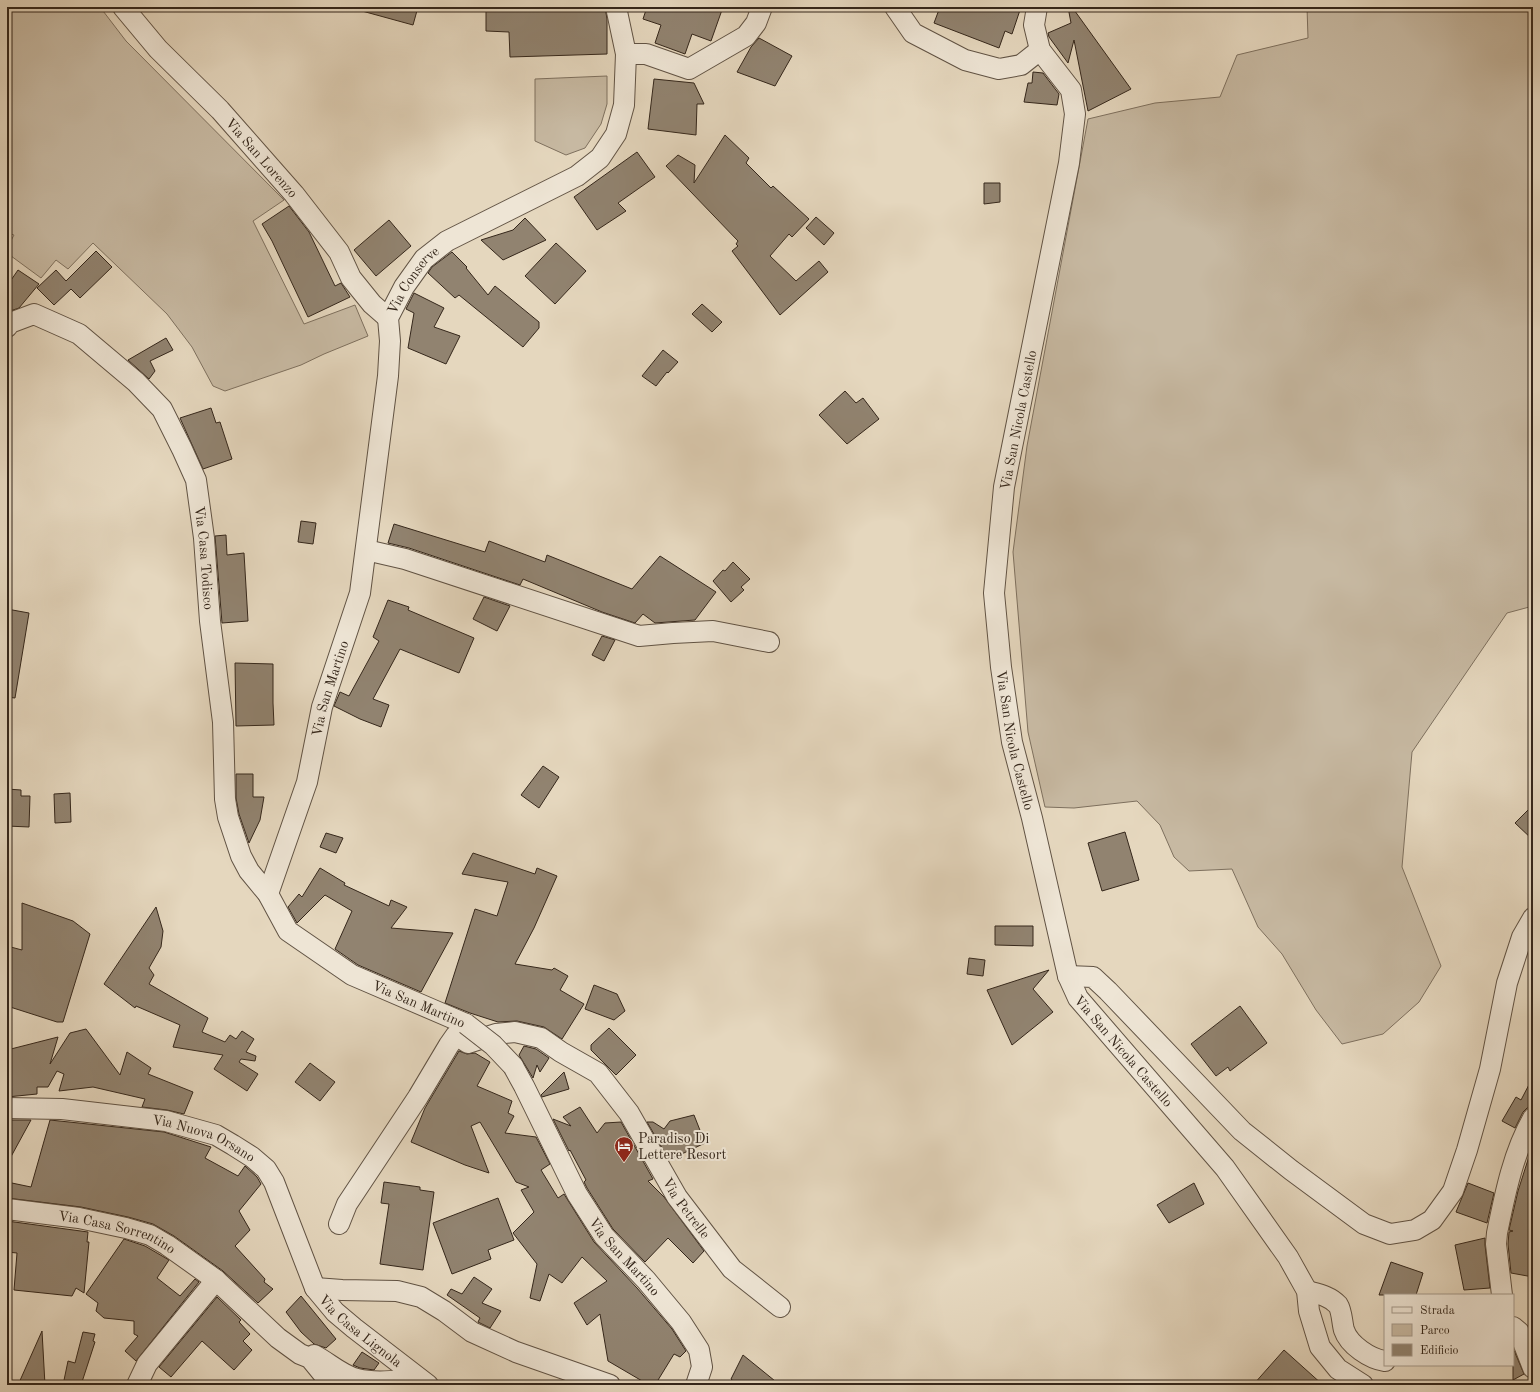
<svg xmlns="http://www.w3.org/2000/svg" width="1540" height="1392" viewBox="0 0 1540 1392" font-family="'Old Standard TT',serif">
  <rect width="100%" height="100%" fill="#e5d7be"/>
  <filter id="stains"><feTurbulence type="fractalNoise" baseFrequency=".005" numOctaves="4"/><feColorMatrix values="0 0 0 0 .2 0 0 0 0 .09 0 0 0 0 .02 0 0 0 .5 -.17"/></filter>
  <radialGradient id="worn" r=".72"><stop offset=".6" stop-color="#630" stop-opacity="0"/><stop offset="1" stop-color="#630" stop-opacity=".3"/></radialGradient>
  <g fill="#c7b9a2" stroke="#7e705e">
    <path d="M7,7h93l26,34 158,159 -31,21 51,103 51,-19 13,31 -44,18 -23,11 -76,26 -12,-5 -21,-39 -25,-33 -74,-71 -25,26 -12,-9 -15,18 -34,-25v-5l7,-13 -7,-2z"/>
    <path d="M1307,7h226v599l-26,7 -95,139 -10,115 39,99 -22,36 -36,32 -41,10 -26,-34 -34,-56 -24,-27 -26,-58 -43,2 -15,-14 -14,-32 -23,-24 -63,7 -29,-1 -17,-75 -15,-180 14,-106 61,-327 67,-16 65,-6 17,-42 71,-17z"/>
    <path d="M607,76v28l-6,20 -16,24 -19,7 -31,-14v-62z"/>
  </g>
  <g fill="#918370" stroke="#35271b">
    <path d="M363,7h55l-5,18 -51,-14z"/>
    <path d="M486,7h119l2,12v35l-97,3 -1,-25 -23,-1z"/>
    <path d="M647,7h76l-12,34 -19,-7 -7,20 -30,-11 6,-18 -18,-6z"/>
    <path d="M940,7h81l-9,27 -7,-3 -6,17 -65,-25z"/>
    <path d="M1068,7h4l59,82 -43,22 -14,-71 -6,23 -19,-26 -1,-4 23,-10z"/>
    <path d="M759,38l33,18 -17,30 -38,-14 14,-25z"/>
    <path d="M1033,72l10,1 16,21 -2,11 -33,-3 4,-19h4z"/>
    <path d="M654,79l40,4 10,21h-7l-1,31 -48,-6z"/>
    <path d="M725,135l24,23 -3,5 25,25 2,-2 36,33 -17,18 -3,-3 -19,22 26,25 23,-20 9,11 -48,43 -48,-64 6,-5 -2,-2 2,-3 -72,-75 12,-11 17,10 -1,18z"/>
    <path d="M637,152l18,25 -37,26 8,8 -29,19 -23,-33z"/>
    <path d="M984,183h16v19l-16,2z"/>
    <path d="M289,206l20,26 26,54 6,-3 9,14 -42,20 -36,-76 -10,-17z"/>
    <path d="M816,217l18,16 -10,12 -18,-17z"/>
    <path d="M525,218l21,22 -43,20 -22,-20 32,-10z"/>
    <path d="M389,220l22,26 -35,30 -22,-26z"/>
    <path d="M556,243l30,28 -31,33 -30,-28z"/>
    <path d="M96,251l16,16 -32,31 -9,-9 -17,16 -17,-17 19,-18 10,11z"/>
    <path d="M452,252l15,15 -1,1 22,27 7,-9 44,36v6l-16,19 -64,-52 -4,3 -27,-25 4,-6z"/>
    <path d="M18,270l21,14 -20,24 -12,4v-26z"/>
    <path d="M414,293l30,15 -10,19 26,9 -14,28 -38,-16 6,-35 -8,-4z"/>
    <path d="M702,304l20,18 -10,10 -20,-18z"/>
    <path d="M166,338l7,12 -23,11 5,10 -6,8 -21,-19z"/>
    <path d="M663,350l15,12 -10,11 -1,-1 -11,14 -14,-10z"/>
    <path d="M845,391l11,12 7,-5 16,21 -32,25 -28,-29z"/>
    <path d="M211,408l5,15 4,-1 12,37 -29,10 -23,-51z"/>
    <path d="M301,521l15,2 -3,21 -15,-2z"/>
    <path d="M394,524l91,28 4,-11 56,21 2,-7 85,34 28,-33 56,36 -21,28 -40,3 -12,-9 -8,9 -33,-11 -79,-33 -3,6 -111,-37 -21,-5z"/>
    <path d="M226,535l1,20 17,-2 4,68 -26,2 -7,-87z"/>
    <path d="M733,562l17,17 -9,8 3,3 -13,12 -18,-21 10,-11 2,1z"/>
    <path d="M484,597l26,9 -13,25 -24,-12z"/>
    <path d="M388,600l21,7 -1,3 66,28 -15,35 -59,-24 -27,50 16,6 -8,22 -21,-8 -26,-13 6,-14 9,4 30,-55 -6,-4z"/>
    <path d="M7,609l22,4 -14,85 -8,-1z"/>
    <path d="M602,636l13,4 -11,21 -12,-6z"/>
    <path d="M235,663l38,1v39l1,22 -38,1z"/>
    <path d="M543,766l16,11 -20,31 -18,-13z"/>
    <path d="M236,774h17v23h11l-4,23 -11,23 -10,-29 -3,-16z"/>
    <path d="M7,789l14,1v6h9l-1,31 -22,-1z"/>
    <path d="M70,793l1,29 -16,1 -1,-29z"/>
    <path d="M1533,805v35l-18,-17z"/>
    <path d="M1125,832l14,48 -37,11 -14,-48z"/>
    <path d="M326,833l17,5 -7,15 -16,-6z"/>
    <path d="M473,853l62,21 2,-6 20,8 -23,52 -19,36 37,6 2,-2 14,8 -8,14 24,14 -22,35 -18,-12 -27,-6 -19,1 -28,-9 -25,-10 30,-94 22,7 11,-34 -46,-8z"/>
    <path d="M320,868l25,15 -1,2 45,21 2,-6 16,7 -16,21 62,5 -32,59 -63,-27 -23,-16 17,-38 -27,-16 -28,28 -9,-16 11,-13 3,3z"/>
    <path d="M22,903l51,18 17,13 -27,88h-6l-50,-16v-60l15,4z"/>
    <path d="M156,907l7,24 -2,16 -12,21 5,7 -5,9 59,34 -6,14 23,10 5,-7 6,4 6,-8 12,8 -8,13 10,4 -1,5 -14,-2 -2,3 19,12 -11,17 -33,-22 9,-14 -50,-8 7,-22 -44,-19 -1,2 -31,-24z"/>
    <path d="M995,926h38v20l-38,-1z"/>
    <path d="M969,958l16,2 -2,16 -16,-2z"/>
    <path d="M1049,970l-16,19 20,23 -41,33 -25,-55z"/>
    <path d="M594,985l23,9 8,17 -11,9 -29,-11z"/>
    <path d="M1240,1006l27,37 -37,28 -2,-4 -12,9 -25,-32z"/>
    <path d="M609,1028l27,27 -20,20 -25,-25v-5z"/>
    <path d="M86,1029l34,46 7,-23 24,16 -3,6 45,18 -9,22 -17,-4 -25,-3 3,-8 -52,-12 -34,4 5,-17 -7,-3 -9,16h-11v7l-30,3v-47l51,-13 -8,27 20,-31z"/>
    <path d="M524,1046l12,3 13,9 -9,14 -3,-7 -4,13 -14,-23z"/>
    <path d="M459,1051l8,3 8,-1 15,9 -13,24 35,15 -4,12 6,3 -9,17 31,4 14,27 -9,6 17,28 6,-4 30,48 43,46 35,41 14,22 -6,6 -6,-3 -19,31h-6l-41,-24 -8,-47 -13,11 -13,-22 33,-22 -25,-24 -20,26 -13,-9 -9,27 -10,-3 7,-34 -24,-31 21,-21 -13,-22 8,-3 -13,-5 -36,-60 -9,4 18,47 -24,-8 -54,-23 14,-34z"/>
    <path d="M310,1063l25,19 -15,19 -25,-19z"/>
    <path d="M564,1072l5,17 -27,8 -1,-2z"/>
    <path d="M1533,1077v30l-6,1 -4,4 -8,16 -13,-7 14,-24 5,3z"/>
    <path d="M580,1107l17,26 8,-10 16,-1 32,57 -5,2 16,16 40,54 -11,12 -25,-25 -23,24 -32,-33 -26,-41 -3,-6 2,-2 -16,-30 -1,1 -16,-32 18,7 -8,-9z"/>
    <path d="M694,1115l11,28 -36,17 -22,-38h6l11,7 6,-8z"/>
    <path d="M7,1120h24l-24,44z"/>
    <path d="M50,1120l114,12 47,15 -6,11 33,18 7,-10 12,11 4,7 -22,27 11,19 -15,16 30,33 -1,3 9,7 -15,14 -35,-32 -49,-35 -21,-12 -25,-7 -47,-10 -74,-9v-16l24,5z"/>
    <path d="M1533,1144v133l-22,-4 -3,-29 1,-12 4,-1 -4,-1 9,-39z"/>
    <path d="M384,1182l36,5v3l14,2 -11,78 -43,-6 9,-60 -8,-1z"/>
    <path d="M1194,1183l10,21 -35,19 -12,-18z"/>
    <path d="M1468,1183l26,10 -7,30 -31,-11z"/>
    <path d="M498,1198l16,42 -26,10 3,9 -39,15 -19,-51z"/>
    <path d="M7,1221l81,11 -1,10h2l-5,51 -8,-5 -4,8 -58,-6 3,-37 -10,-1z"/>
    <path d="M1485,1238v7l5,43 -26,2 -9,-45z"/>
    <path d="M124,1239l21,7 24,14 -12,18 23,18 15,-17 4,3 -63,79 -11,-10 13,-15 -4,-2v-13l-30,-3 -8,-7 2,-8 -12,-9z"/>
    <path d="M1391,1262l32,11 -7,22h-37z"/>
    <path d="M474,1277l18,12 -10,14 19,8 -11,17 -12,-6 2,-4 -33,-23 4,-6 11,5z"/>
    <path d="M301,1296l35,43 -10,9 -12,-4 -13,-12 -15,-20z"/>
    <path d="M217,1297l24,23 -2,2 11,12 -7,7 9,9 -18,20 -32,-29 -31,36 -12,-10z"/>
    <path d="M42,1331l3,54h-27z"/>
    <path d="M83,1332l12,2 -2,7 2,1 -14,43h-18l5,-24 7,2z"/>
    <path d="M1513,1348l11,26 -11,6z"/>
    <path d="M1284,1350l39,35h-70z"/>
    <path d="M362,1352l17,11 -5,7 -14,-2 -7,-3z"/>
    <path d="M743,1355l37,30h-42l-7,-6z"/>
  </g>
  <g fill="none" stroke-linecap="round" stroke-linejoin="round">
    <g stroke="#615344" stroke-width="22">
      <g id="minor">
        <path id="s1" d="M123,7l35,42 62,61 74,84 45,58 12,26 21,26 16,14"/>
        <path d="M895,7l18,26 52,27 34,9 22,-4 19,-15"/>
        <path id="s2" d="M1037,7l-3,18 6,25 31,40 4,24 -6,49 -65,324 -10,106 7,74 11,75 20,76 36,158 10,22 147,170 63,89 19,34 2,20 11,36 18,22 25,16"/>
        <path d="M626,54h20l43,15 57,-33 10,-13 6,-16"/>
        <path id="s3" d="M7,327l3,-4 24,-9 45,20 57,48 26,27 20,40 14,31 8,58 6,83 13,101 2,77 3,18 13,39 8,15 19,23 20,37 64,44 114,49"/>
        <path d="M366,550l39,9 234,77 34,-3 40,-2 56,11"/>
        <path id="s4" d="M268,894l39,-112 15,-75 38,-114 28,-217 2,-35 -2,-23 16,-31 20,-28 23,-18 130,-65 23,-18 16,-24 8,-29 2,-51 -10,-47"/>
        <path d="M1068,976l25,1 15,14 134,140 49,39 73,54 26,10 25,-4 17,-10 21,-29 14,-41 23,-81 17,-86 15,-46 11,-19"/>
        <path id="s5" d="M513,1066l11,20 53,108 27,42 42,44 35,42 18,28 3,17 -6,18"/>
        <path id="s6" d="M7,1108l55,1 104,12 50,14 17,10 19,12 14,12 8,13 41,106 20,24 19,16 74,57"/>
        <path id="s7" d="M7,1209l72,9 47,10 24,7 17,10 49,35 62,58 22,16 10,4 22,27"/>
        <path id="s8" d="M339,1224l8,-20 71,-107 31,-52 7,-10 12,8 28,-9 19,-2 26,6 20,14 37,21 31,40 48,84 55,72 48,38"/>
        <path d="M315,1288l27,2 55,1 24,6 23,14 28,21 44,20 94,33"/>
        <path d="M1307,1291c11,3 23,5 31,14 4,6 4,18 6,25 5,15 26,29 41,31"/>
        <path d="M1502,1295l-6,-51 1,-11c8,-39 16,-80 36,-115"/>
        <path d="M1513,1327l6,5 14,36"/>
        <path d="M314,1355c14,7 27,20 43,24 20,5 42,1 62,0"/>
        <path d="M137,1385l10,-21 69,-84"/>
      </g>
    </g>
    <use href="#minor" stroke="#eee5d5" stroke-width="20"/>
    <g stroke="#615344" stroke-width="22" stroke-linecap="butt">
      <path id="minor-bridge" d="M466,1024l27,21 20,21"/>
    </g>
    <use href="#minor-bridge" stroke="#eee5d5" stroke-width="20"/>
  </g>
  <defs>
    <g id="hotel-pin" transform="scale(1)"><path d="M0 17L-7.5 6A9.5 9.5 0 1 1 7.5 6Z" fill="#8f2418" stroke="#eee5d5"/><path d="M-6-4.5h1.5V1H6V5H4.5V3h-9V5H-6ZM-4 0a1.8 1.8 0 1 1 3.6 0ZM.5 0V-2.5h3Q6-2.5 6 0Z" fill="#fff"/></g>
  </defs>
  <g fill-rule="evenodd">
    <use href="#hotel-pin" x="624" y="1146"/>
  </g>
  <g text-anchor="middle" stroke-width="4" stroke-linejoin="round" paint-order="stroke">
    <g font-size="14" fill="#35271b" stroke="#eee5d5">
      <text dy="5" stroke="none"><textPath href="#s1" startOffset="205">Via San Lorenzo</textPath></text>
      <text dy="5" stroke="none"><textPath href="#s4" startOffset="638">Via Conserve</textPath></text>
      <text transform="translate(1018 420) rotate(-79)" y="5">Via San Nicola Castello</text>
      <text dy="5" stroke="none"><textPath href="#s3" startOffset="349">Via Casa Todisco</textPath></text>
      <text dy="5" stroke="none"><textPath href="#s4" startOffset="215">Via San Martino</textPath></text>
      <text dy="5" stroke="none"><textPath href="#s2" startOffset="754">Via San Nicola Castello</textPath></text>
      <text dy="5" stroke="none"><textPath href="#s3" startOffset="890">Via San Martino</textPath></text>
      <text dy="5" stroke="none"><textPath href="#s2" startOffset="1090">Via San Nicola Castello</textPath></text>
      <text dy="5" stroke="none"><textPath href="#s6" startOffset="201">Via Nuova Orsano</textPath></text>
      <text dy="5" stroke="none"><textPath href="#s8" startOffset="541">Via Petrelle</textPath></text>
      <text dy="5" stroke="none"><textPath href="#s7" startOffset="113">Via Casa Sorrentino</textPath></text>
      <text dy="5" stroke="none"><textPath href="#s5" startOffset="222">Via San Martino</textPath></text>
      <text dy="5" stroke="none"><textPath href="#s6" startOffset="464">Via Casa Lignola</textPath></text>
    </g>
    <g font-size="14" fill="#35271b" stroke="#eee5d5" text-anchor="start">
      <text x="638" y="1143">Paradiso Di<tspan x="638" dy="16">Lettere Resort</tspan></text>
    </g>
  </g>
  <rect width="1540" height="1392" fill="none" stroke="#e5d7be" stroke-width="24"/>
  <rect x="8" y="8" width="1524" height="1376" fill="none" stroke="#35271b" stroke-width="2"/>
  <rect x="12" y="12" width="1516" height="1368" fill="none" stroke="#35271b"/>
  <rect x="1384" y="1294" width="130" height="72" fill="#eee5d5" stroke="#a4998b"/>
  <rect x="1392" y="1307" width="20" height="6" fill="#eee5d5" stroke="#a4998b"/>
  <text x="1420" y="1314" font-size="12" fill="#35271b">Strada</text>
  <rect x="1392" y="1324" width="20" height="12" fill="#c7b9a2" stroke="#a4998b"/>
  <text x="1420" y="1334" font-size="12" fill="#35271b">Parco</text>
  <rect x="1392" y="1344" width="20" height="12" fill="#918370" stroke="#a4998b"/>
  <text x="1420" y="1354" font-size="12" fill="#35271b">Edificio</text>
  <rect width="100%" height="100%" filter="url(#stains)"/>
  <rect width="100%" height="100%" fill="url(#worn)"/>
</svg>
